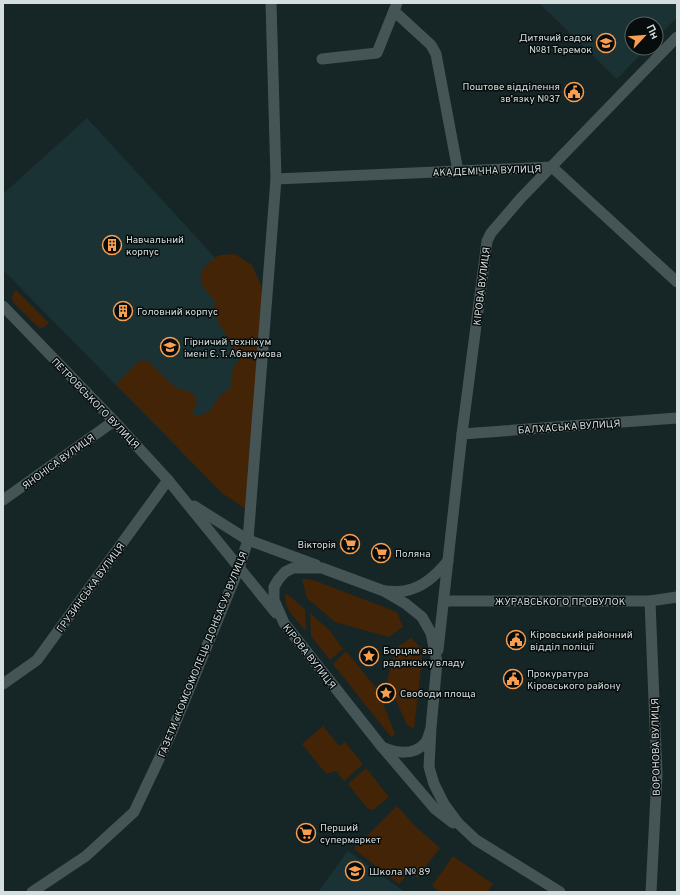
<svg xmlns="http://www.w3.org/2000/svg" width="680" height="895" viewBox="0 0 680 895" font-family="Overpass,sans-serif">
  <rect width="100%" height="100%" fill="#162526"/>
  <g fill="#1b3234">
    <path d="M539,3h134l4,4v10l-21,22v-15h-24v24h15l-30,31z"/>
    <path d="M87,118l176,192 -40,184 -220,-224v-76z"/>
    <path d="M348,851l57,41h-87z"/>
  </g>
  <g fill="#432406">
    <path d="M235,254l17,11 9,20 2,25 -14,201 -26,-17 -107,-110 21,-21c4,-4 7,-3 12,-1l27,26 12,3 7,5 2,8 -4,5v6l6,1 11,-5 9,-14 13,-11c-2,-11 -1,-18 8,-26l-28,-49 4,-9c-9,-9 -21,-21 -12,-34 4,-5 10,-9 15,-13z"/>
    <path d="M16,290l33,33 -7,5 -4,-1 -25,-25 -1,-6z"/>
    <path d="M302,579h6l8,2 81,31 6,15 -14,10 -54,-15 -28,-24z"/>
    <path d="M286,593l19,16 1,22c-8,-10 -25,-24 -20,-38z"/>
    <path d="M310,613l20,18 13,18 -13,11 -19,-24z"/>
    <path d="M411,638l12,12 -9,79 -7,-4 -20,-45 9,-32z"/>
    <path d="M346,651l31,38 17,42 1,3 -3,3h-1l-58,-73z"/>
    <path d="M323,726l16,20 6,-4 18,22 -19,17 -8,-10 -10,3 -24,-30z"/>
    <path d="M366,768l23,29 -16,13 -5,-1 -20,-25z"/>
    <path d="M397,806l19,21 24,21 -23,30 -6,-5 -3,1 -9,10 -45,-35z"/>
    <path d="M453,856l40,28 -6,8h-47l-8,-6z"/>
  </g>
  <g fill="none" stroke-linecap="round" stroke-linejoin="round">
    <g stroke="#455556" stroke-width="11">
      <path d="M394,11l37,34 5,9 22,117"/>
      <path d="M322,59l55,-6 20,-50"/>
      <path d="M276,179l276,-12 125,115"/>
      <path d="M462,434l215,-16"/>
      <path d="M3,500l111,-79"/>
      <path d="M444,601h206l27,-4"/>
      <path d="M650,601l7,174 -6,117"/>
      <path d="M3,684l34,-24 131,-180"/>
      <path d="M32,892l54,-36 48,-44 36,-76 69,-168 9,-28 28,-361 -5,-176"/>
    </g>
    <g stroke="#455556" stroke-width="11">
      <path d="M3,306l111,115 54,59 108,133"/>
      <path d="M194,506l54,34 68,25"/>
      <path d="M385,591c6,0 13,1 19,0 19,-3 32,-16 44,-30"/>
      <path d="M438,650l24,-216 25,-193 4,-8 30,-35 156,-161"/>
      <path d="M431,728c-2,5 -3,12 -6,15 -11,13 -29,10 -43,4l-98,-124 -10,-23v-13l4,-7 7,-8 8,-4h29l62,23 22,13 16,13 9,16 6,29 -6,66 -2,39 5,17 10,20 14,19 18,17 84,52"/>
      <path d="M383,748l52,61 18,14"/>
    </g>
  </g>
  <defs>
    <g id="school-ring" transform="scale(1)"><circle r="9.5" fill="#070d0d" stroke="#fa9f4f" stroke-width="1.5"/><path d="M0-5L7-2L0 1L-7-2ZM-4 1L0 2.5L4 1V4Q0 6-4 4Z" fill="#fa9f4f"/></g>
    <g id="civic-ring" transform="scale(1)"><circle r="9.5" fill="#070d0d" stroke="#fa9f4f" stroke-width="1.5"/><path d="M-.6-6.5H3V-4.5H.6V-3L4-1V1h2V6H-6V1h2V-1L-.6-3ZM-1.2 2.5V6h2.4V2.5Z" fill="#fa9f4f"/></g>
    <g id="building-ring" transform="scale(1)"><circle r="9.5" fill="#070d0d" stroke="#fa9f4f" stroke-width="1.5"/><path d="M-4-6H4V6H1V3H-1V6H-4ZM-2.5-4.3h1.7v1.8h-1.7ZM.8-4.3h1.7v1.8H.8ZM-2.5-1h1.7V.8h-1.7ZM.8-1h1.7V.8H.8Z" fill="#fa9f4f"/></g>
    <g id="university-ring" transform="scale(1)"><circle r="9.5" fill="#070d0d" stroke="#fa9f4f" stroke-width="1.5"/><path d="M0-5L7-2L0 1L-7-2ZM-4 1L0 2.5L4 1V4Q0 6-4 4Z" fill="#fa9f4f"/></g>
    <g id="supermarket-ring" transform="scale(1)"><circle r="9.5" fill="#070d0d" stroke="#fa9f4f" stroke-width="1.5"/><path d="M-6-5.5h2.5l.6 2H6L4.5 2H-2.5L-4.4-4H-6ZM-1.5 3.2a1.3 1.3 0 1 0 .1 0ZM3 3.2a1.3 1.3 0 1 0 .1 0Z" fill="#fa9f4f"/></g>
    <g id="sight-ring" transform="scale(1)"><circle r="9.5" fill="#070d0d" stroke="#fa9f4f" stroke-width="1.5"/><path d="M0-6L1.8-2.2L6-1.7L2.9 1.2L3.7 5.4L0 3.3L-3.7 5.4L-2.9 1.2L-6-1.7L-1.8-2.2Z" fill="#fa9f4f"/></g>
  </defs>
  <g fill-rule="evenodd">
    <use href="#school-ring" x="606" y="43"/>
    <use href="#civic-ring" x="574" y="92"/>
    <use href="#building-ring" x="112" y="245"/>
    <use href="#building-ring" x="123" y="311"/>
    <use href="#university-ring" x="170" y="347"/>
    <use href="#supermarket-ring" x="350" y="544"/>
    <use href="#supermarket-ring" x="381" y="553"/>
    <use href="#civic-ring" x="516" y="640"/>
    <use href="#sight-ring" x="369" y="656"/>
    <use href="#civic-ring" x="513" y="679"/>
    <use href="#sight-ring" x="386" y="693"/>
    <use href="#supermarket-ring" x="306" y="833"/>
    <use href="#school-ring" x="355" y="871"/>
  </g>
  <g text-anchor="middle" stroke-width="3" stroke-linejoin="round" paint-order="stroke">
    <g font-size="10" fill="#d5dedf" stroke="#070d0d" text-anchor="start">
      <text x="592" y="41" text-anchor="end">Дитячий садок<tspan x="592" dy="12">№81 Теремок</tspan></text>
      <text x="560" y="90" text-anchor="end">Поштове відділення<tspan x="560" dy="12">зв'язку №37</tspan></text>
      <text x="126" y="243">Навчальний<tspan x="126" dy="12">корпус</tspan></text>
      <text x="137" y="315">Головний корпус</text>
      <text x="184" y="345">Гірничий технікум<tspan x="184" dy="12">імені Є. Т. Абакумова</tspan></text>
      <text x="336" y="548" text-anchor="end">Вікторія</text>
      <text x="395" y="557">Поляна</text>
      <text x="530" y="638">Кіровський районний<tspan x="530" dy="12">відділ поліції</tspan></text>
      <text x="383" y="654">Борцям за<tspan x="383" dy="12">радянську владу</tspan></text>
      <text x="527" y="677">Прокуратура<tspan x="527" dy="12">Кіровського району</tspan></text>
      <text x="400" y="697">Свободи площа</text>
      <text x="320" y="831">Перший<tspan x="320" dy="12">супермаркет</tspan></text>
      <text x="369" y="875">Школа № 89</text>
    </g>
    <g font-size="10" fill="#d5dedf" stroke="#070d0d">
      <text transform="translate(487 170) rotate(-2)" y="4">АКАДЕМІЧНА ВУЛИЦЯ</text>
      <text transform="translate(481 286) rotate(-83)" y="4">КІРОВА ВУЛИЦЯ</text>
      <text transform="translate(96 403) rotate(46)" y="4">ПЕТРОВСЬКОГО ВУЛИЦЯ</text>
      <text transform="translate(569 426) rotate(-4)" y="4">БАЛХАСЬКА ВУЛИЦЯ</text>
      <text transform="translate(58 461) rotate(-36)" y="4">ЯНОНІСА ВУЛИЦЯ</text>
      <text transform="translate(90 587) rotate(-54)" y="4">ГРУЗИНСЬКА ВУЛИЦЯ</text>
      <text x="560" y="605">ЖУРАВСЬКОГО ПРОВУЛОК</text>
      <text transform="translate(202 654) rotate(-68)" y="4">ГАЗЕТИ «КОМСОМОЛЕЦЬ ДОНБАСУ» ВУЛИЦЯ</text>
      <text transform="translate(310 656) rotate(52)" y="4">КІРОВА ВУЛИЦЯ</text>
      <text transform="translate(655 747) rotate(-91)" y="4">ВОРОНОВА ВУЛИЦЯ</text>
    </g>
  </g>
  <rect width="680" height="895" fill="none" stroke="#d5dedf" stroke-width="8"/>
  <g transform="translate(644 36) rotate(64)"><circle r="19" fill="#070d0d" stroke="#596161"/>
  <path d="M0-3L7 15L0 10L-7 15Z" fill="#fa9f4f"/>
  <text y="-6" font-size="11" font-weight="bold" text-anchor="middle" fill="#d5dedf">Пн</text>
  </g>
</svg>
